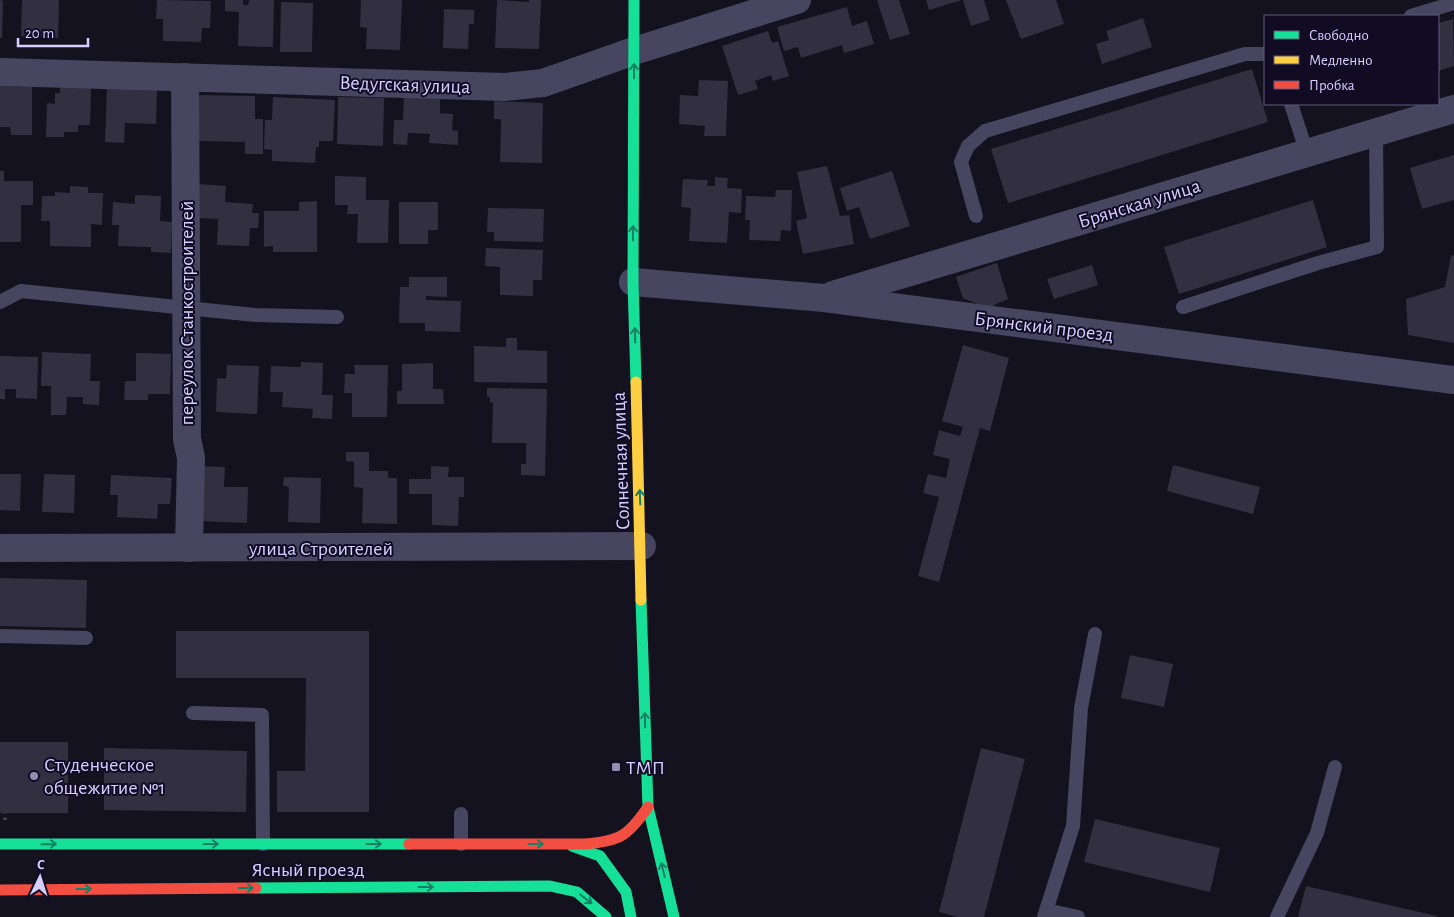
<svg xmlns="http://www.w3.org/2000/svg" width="1454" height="917" viewBox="0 0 1454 917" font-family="'Alegreya Sans',sans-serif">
  <rect width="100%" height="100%" fill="#14121e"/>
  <g fill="#322f41">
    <path d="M0,0l3,1 -1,37h-2z"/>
    <path d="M22,0h37l-1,38 -37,-2z"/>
    <path d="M157,0l54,1 -1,27h-8l-1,14 -38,-1v-22h-7z"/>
    <path d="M225,0h18v5h5l1,-5h25l-1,47 -35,-1 1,-34 -14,-1z"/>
    <path d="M361,0h41l-2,50 -34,-1 1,-21 -7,-1z"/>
    <path d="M497,0l32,2v-2h12l-2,49 -44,-1z"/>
    <path d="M877,0h22l11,34 -20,6z"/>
    <path d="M926,0h36l-33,10z"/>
    <path d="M963,0h21l6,20 -19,6z"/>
    <path d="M1006,0h50l8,24 -43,15z"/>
    <path d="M281,2l32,1 -1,49h-32z"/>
    <path d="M847,7l5,19 15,-5 7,23 -30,9 -2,-8 -41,13 -3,-11 -14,4 -7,-24z"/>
    <path d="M444,9l30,1v14h-5l-1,25 -25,-1z"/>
    <path d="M1143,18l9,29 -50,17 -6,-20 13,-4 -3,-9z"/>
    <path d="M1453,19l1,47 -16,5v-48z"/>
    <path d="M768,31l4,12 6,-2 11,35 -16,5 -2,-6 -16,6 3,8 -20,6 -16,-49z"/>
    <path d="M1252,69l16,53 -260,81 -17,-54z"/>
    <path d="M699,80l29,1 -2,55h-22l1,-10 -26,-2 1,-29 18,1z"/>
    <path d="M0,86l32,1v48h-21l-1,-8h-10z"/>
    <path d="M60,87l31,1 -1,37h-12v7h-14v5h-18l1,-34 8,1v-11h5z"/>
    <path d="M107,88l50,2 -1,34 -31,-1 -1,20 -19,-1z"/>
    <path d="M194,95l61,1v23h8v35h-18v-12l-46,-1v-25h-6z"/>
    <path d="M273,97l62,3 -2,41h-14v6h-3l-1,16 -43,-2v-11l-8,-1 1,-29h7z"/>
    <path d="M338,97l46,1 -1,48 -46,-2z"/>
    <path d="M404,97l36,2v14l13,1 -1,16 6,1v14l-29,-2 1,-9 -22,-1 -1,12 -14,-1 1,-24h9z"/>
    <path d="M494,101l49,2 -1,60 -42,-1 1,-43h-7z"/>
    <path d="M1454,155v45l-32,9 -12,-41z"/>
    <path d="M827,166l13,50 9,-1 5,29 -51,10 -7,-33 11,-3 -10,-46z"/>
    <path d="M0,171h4v10h29v24h-12v37h-21z"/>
    <path d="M892,171l18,55 -40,13 -11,-32 -12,4 -7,-23z"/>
    <path d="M335,176l31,1v23h23l-1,43h-31l1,-29h-11l1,-9h-13z"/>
    <path d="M715,177l13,1 -1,10 15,1 -1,24 -12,-1 -2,31 -38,-2 2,-33 -10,-1 2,-28 25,1 -1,6h8z"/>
    <path d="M198,184l28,2 -1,16 28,2 -1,9h7l-1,15h-8l-1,18 -32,-1 1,-26 -21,-1z"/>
    <path d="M70,186l18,1v6h15l-1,32 -11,-1v23l-41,-1v-25h-9l1,-25h13v-4l15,1z"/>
    <path d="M776,190h16l-1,41 -10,-1 -1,11 -31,-1 1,-20h-5l1,-24 29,1z"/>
    <path d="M135,195l26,1 -1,25 12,1 -1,31 -20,-1v-5l-33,-1 1,-21h-7l1,-23 22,2z"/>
    <path d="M1313,200l14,47 -148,47 -15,-47z"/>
    <path d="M317,201v51h-44v-6l-9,1v-36h35v-9z"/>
    <path d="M399,202h39v28h-10v14h-29z"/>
    <path d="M488,208l56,1 -1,33 -49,-1v-9h-7z"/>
    <path d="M486,248l57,2 -1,30h-9v16l-33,-1v-28l-15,-1z"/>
    <path d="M1451,255l3,1v87l-46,-8 -2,-36 39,-12z"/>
    <path d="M997,263l11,36 -21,9 -24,-10 -7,-21z"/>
    <path d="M1092,265l6,20 -44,14 -7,-20z"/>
    <path d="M409,277h38v20l-21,-1v4l35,1 -1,31 -35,-1v-8h-26l1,-36h9z"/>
    <path d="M506,338h11v12l30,1v32l-73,-1v-36l32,1z"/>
    <path d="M963,345l46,13 -19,73 -10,-3 -41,154 -21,-6 21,-79 -16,-4 5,-19 18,4 4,-19 -17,-4 6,-25 21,6 3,-9 -21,-6z"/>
    <path d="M42,352l49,2 -1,27h10l-1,24 -16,-1v-7h-16l-1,18h-15v-29h-10z"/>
    <path d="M136,353l35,1 -1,40h-22v6h-24l1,-19h11z"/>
    <path d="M0,356l38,1 -1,42 -21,-1v-9h-11v10h-5z"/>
    <path d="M301,362l22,1 -1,32h11l-1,24 -20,-1 1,-9 -31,-2 1,-15h-13l1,-26 30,1z"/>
    <path d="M433,363v26h10l1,15h-47v-13h5v-27z"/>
    <path d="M227,365l32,1 -2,48 -41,-2 1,-34 9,1z"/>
    <path d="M354,365h34l-1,52h-35v-24h-8l1,-19h10z"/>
    <path d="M487,388l60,1 -2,87 -24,-1v-11h5v-21h-34l1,-41 -3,1v-6h-3z"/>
    <path d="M346,452h23v19h19v7h9v46l-35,-1 1,-35 -9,-1v-25l-8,-1z"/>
    <path d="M1173,465l87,22 -7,27 -86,-23z"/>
    <path d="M200,466l25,1 -1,20h24l-1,36 -49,-2z"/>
    <path d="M431,466l18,1 -1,10h16v20h-5l-1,29 -26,-1v-31h-23v-15h22z"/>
    <path d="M0,474h21l-1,37 -20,-1z"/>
    <path d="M44,474l31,1 -1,38 -32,-1z"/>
    <path d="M111,475l61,3 -2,26h-12l-1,15 -40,-2 1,-22h-8z"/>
    <path d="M284,477l37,1 -1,45 -32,-1 1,-35 -6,-1z"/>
    <path d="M0,578l87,2 -1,48 -86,-2z"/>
    <path d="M176,631h193v181h-92v-41h28l1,-93h-130z"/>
    <path d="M1130,655l43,9 -9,43 -43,-9z"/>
    <rect x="0" y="742" width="68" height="71"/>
    <path d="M104,748l143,3 -1,61 -142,-2z"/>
    <path d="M981,748l44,11 -41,158h-27l-18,-5z"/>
    <path d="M1095,819l125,29 -10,44 -126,-30z"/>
    <path d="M1306,886l131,30v1h-139z"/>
  </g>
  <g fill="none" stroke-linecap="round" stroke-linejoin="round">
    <path stroke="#424f5f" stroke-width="3" stroke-dasharray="2.5 4" stroke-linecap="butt" d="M5,820v-7"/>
    <g stroke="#474560" stroke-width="14">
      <path d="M1411,16l43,-13"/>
      <path d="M1291,104l16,49"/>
      <path d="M976,216l-15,-54 7,-16 17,-15 260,-77h20"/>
      <path d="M0,302l21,-11 234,24 82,2"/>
      <path d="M1183,307l135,-44 59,-16 -1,-115"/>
      <path d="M0,636l86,2"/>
      <path d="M193,713l69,2 1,129"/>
      <path d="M461,844v-30"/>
      <path d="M1046,910l32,7"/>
      <path d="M1044,917l29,-91 8,-118 14,-74"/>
      <path d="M1277,917l40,-84 18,-66"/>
    </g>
    <g stroke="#474560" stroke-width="28">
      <path d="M0,72l505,15 38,-4 91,-32 163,-51"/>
      <path d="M185,77l2,362 4,19 -2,90"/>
      <path d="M633,282l191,16 630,82"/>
      <path d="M833,295l621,-186"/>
      <path d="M0,548l642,-2"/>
    </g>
    <g stroke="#16e098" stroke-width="11">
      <path d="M634,0l-1,282 3,100"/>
      <path d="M641,600l7,207 26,110"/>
      <path d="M0,844h409"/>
      <path d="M572,846l28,10 26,36 5,25"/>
      <path d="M256,888l294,-2 27,6 29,25"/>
    </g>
    <path stroke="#ffcf43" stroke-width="11" d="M636,382l5,218"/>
    <g stroke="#f24e42" stroke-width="11">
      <path d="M409,844h176c35,-3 43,-8 63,-37"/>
      <path d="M0,890l256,-2"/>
    </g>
  </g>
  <defs><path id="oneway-shaft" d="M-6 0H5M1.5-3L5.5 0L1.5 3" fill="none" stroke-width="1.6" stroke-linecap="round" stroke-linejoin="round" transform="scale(1.25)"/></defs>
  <g stroke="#148164">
    <use href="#oneway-shaft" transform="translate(634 71) rotate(-90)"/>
    <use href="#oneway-shaft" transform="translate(633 233) rotate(-90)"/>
    <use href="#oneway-shaft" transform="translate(635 335) rotate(-92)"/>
    <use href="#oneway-shaft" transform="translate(640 497) rotate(-92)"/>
    <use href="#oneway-shaft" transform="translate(645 720) rotate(-91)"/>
    <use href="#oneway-shaft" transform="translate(49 844) rotate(-1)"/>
    <use href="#oneway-shaft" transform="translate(211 844)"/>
    <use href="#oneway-shaft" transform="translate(374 844)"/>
    <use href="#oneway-shaft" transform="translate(536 844)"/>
    <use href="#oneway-shaft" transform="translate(663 870) rotate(-103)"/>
    <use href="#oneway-shaft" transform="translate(426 887)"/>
    <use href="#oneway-shaft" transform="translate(246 888)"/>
    <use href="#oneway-shaft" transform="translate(84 889)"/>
    <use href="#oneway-shaft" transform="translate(586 899) rotate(38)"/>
  </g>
  <g fill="#928db0" stroke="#110c24" stroke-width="2">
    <rect x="611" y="762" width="10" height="10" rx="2.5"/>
    <circle cx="34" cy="776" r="5"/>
  </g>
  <g text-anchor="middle" stroke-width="4" stroke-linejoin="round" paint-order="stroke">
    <g font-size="20" fill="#d6cfff" stroke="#110c24">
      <text transform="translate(405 84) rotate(2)" y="7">Ведугская улица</text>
      <text transform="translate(1139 203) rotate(-17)" y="7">Брянская улица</text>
      <text transform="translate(186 313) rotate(-90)" y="7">переулок Станкостроителей</text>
      <text transform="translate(1044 326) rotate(7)" y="7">Брянский проезд</text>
      <text transform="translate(620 461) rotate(-92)" y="7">Солнечная улица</text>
      <text x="321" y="555">улица Строителей</text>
      <text x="308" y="876">Ясный проезд</text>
    </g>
    <g font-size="20" fill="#d6cfff" stroke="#110c24" text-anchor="start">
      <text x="44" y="771">Студенческое<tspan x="44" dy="23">общежитие №1</tspan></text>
      <text x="626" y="774">ТМП</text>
    </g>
  </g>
  <rect x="1264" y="15" width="175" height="90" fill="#110c24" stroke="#605a7c"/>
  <rect x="1274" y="31" width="25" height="8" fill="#16e098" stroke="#605a7c"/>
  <text x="1309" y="40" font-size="15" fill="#d6cfff">Свободно</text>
  <rect x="1274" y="56" width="25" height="8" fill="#ffcf43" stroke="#605a7c"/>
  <text x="1309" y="65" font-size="15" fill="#d6cfff">Медленно</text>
  <rect x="1274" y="81" width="25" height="8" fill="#f24e42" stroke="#605a7c"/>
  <text x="1309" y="90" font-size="15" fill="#d6cfff">Пробка</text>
  <g transform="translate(40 877) rotate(4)" stroke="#110c24" stroke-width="4" paint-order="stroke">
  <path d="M0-4L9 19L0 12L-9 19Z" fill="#d6cfff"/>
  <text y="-8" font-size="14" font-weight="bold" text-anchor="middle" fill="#d6cfff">С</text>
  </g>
  <path d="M18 38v8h70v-8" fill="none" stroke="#d6cfff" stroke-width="2.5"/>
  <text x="25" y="38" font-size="15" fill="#d6cfff" stroke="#110c24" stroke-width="4" paint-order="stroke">20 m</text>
</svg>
